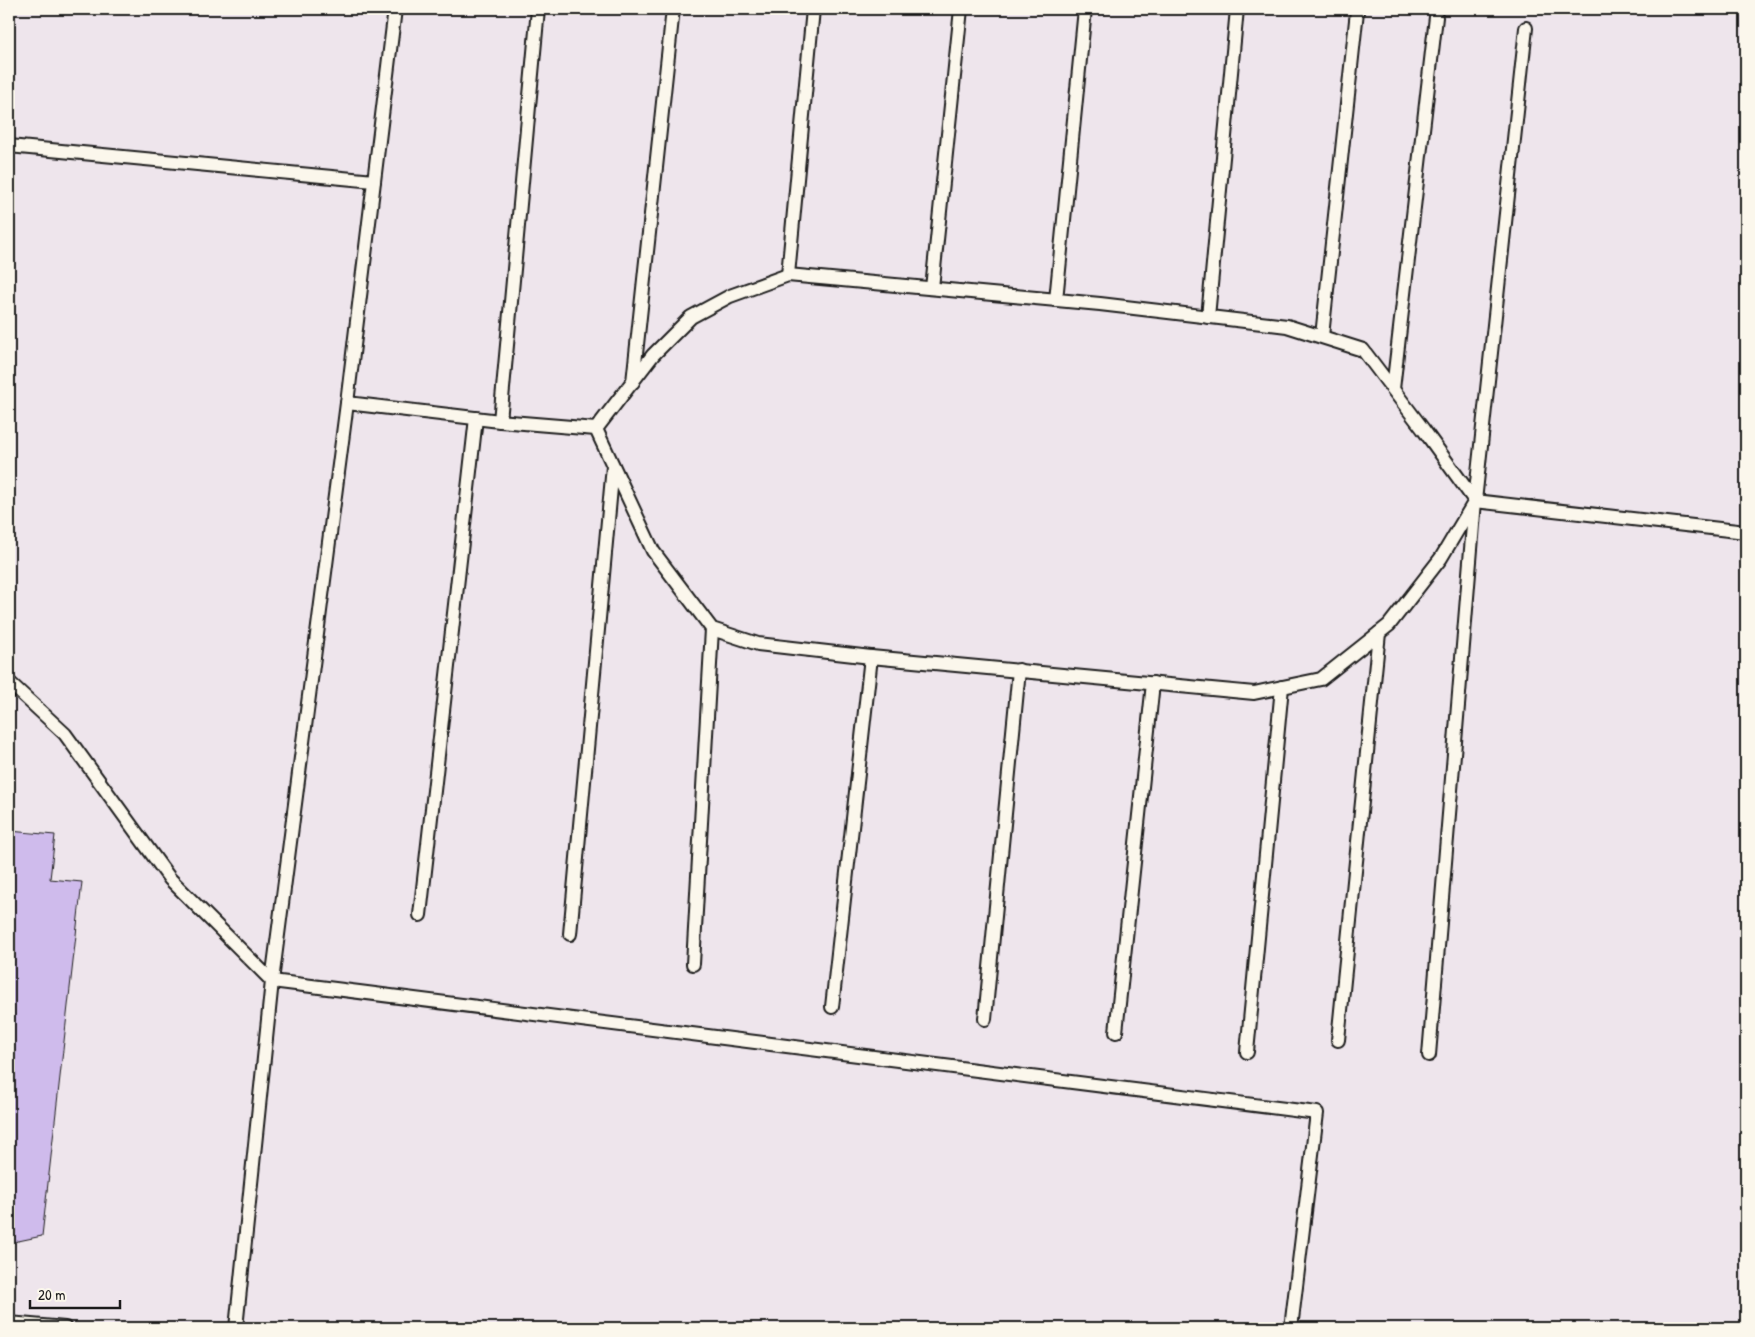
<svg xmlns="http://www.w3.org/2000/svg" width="1755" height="1337" viewBox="0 0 1755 1337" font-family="'Patrick Hand',sans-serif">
  <rect width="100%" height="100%" fill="#fbf7ec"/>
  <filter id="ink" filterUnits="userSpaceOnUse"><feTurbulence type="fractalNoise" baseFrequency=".02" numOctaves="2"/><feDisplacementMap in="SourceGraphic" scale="10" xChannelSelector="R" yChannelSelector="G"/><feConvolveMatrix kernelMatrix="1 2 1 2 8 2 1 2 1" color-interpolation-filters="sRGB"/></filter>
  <g filter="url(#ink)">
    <rect fill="#eee5ec" x="9" y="9" width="1737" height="1319"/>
    <path fill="#cfbbec" stroke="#1c1c1c" d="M9,831l46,4 -5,44 32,3 -40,354 -33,7z"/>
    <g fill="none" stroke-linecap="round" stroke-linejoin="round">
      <g stroke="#1c1c1c" stroke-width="16">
        <g id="service">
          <path d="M9,146l365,35"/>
          <path d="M788,275l25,-266"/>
          <path d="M932,288l29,-279"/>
          <path d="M1056,300l29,-291"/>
          <path d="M1208,317l29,-308"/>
          <path d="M1322,336l35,-325"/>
          <path d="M633,382l40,-373"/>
          <path d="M1393,389l43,-372"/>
          <path d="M347,403l153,18 96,8 57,122 59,78 46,15 113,13 383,36 67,-14 68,-54 52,-67 34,-57 -52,-72 -60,-79 -76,-24 -187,-22 -312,-29 -58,21 -39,21 -38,38 -57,74"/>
          <path d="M500,421l38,-412"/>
          <path d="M1475,501l271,31"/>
          <path d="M9,682l56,52 105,145 102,102 1045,132 -26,215"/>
          <path d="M420,915l56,-497"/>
          <path d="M570,934l43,-468"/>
          <path d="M693,964l19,-335"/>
          <path d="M832,1007l39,-350"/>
          <path d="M985,1019l34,-349"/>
          <path d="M1116,1032l37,-349"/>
          <path d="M1338,1040l41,-407"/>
          <path d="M1247,1052l35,-365"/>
          <path d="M1429,1055l46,-554 51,-473"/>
          <path d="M9,1323l56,5"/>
          <path d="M236,1328l36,-347 75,-578 48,-394"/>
        </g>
      </g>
      <use href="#service" stroke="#fbf7ec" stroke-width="12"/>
    </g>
  </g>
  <rect width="1755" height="1337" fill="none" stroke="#fbf7ec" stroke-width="30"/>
  <rect x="15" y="15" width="1725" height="1307" fill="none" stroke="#1c1c1c" stroke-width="2" filter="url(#ink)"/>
  <path d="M30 1300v8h90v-8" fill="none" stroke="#1c1c1c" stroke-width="2.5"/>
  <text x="38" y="1300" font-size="15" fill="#1c1c1c" stroke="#fbf7ec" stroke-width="4" paint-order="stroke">20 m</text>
</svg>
